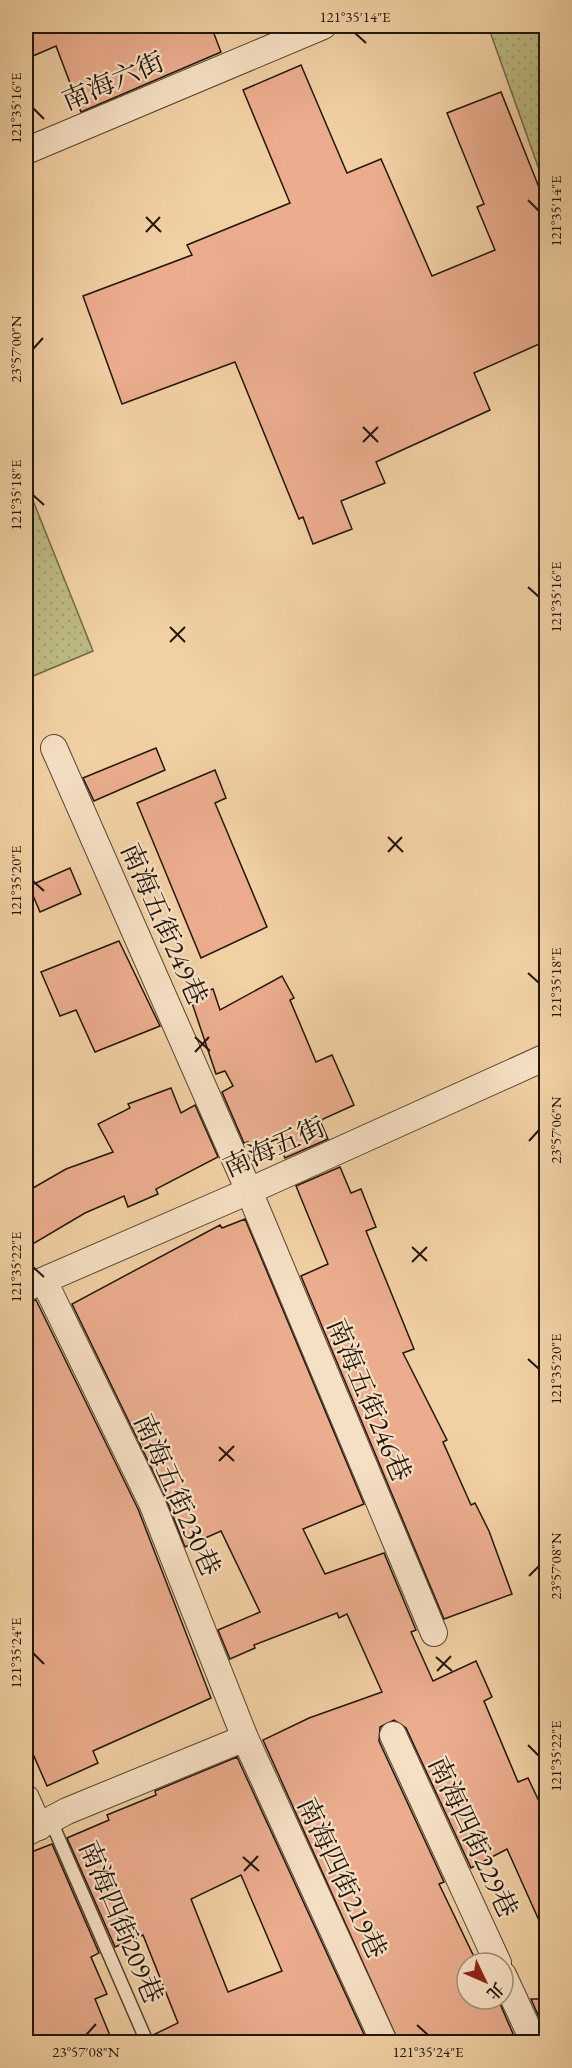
<svg xmlns="http://www.w3.org/2000/svg" width="572" height="2068" viewBox="0 0 572 2068" font-family="'EB Garamond','Noto Serif TC',serif">
  <defs>
    <pattern id="green-dots" width="8" height="8" patternUnits="userSpaceOnUse" patternTransform="scale(1.5)"><rect width="8" height="8" fill="#bdba83"/><path d="M2 2h.1M6 6h.1" fill="none" stroke="#a29f70" stroke-width="1.8" stroke-linecap="round"/></pattern>
  </defs>
  <rect width="100%" height="100%" fill="#f1d0a4"/>
  <filter id="stains"><feTurbulence type="fractalNoise" baseFrequency=".00333" numOctaves="4"/><feColorMatrix values="0 0 0 0 .2 0 0 0 0 .09 0 0 0 0 .02 0 0 0 .5 -.17"/></filter>
  <radialGradient id="worn" r=".72"><stop offset=".6" stop-color="#630" stop-opacity="0"/><stop offset="1" stop-color="#630" stop-opacity=".3"/></radialGradient>
  <g fill="url(#green-dots)" stroke="#706848" stroke-width="1.5">
    <path d="M488,26h58v163z"/>
    <path d="M26,483l67,168 -67,28z"/>
  </g>
  <g fill="#ebad8e" stroke="#22160c" stroke-width="1.5" fill-rule="evenodd">
    <path d="M26,26h185l10,26 -140,60 -25,-66 -30,13z"/>
    <path d="M301,65l46,108 34,-14 51,117 63,-26 -18,-43 7,-3 -37,-91 54,-21 45,113v136l-72,32 16,37 -114,52 9,21 -44,18 11,28 -39,15 -10,-27 -4,2 -64,-157 -113,42 -39,-108 109,-41 -5,-10 103,-42 -47,-113z"/>
    <path d="M156,748l9,22 -71,31 -11,-23z"/>
    <path d="M215,770l11,28 -11,5 52,124 -66,31 -64,-155z"/>
    <path d="M70,868l11,26 -41,18 -11,-26z"/>
    <path d="M119,941l41,85 -65,26 -19,-42 -16,6 -19,-44z"/>
    <path d="M282,976l12,22 -4,2 26,62 16,-7 22,50 -31,14 -2,4 7,16 -43,19 -8,-19 -26,11 -3,-8 -4,1 -22,-51 11,-6 -8,-15 -9,3 -26,-77 23,-8 7,21z"/>
    <path d="M171,1088l10,25 14,-8 23,52 -62,32 2,5 -30,13 -4,-11 -39,17 -59,35v-56l40,-23 47,-17 -15,-28 32,-16 -2,-4z"/>
    <path d="M340,1167l11,26 10,-4 15,38 -10,4 48,118 -11,4 44,87 -4,2 28,63 4,-2 14,28 23,63 -68,25 -143,-343 27,-12 -32,-78z"/>
    <path d="M245,1219l119,285 -61,25 22,45 59,-21 32,77 -5,2 22,49 43,-20 16,36 -8,4 34,81 10,-4 18,38v120l-39,-87 -36,19 -65,-140 -12,-8 -14,7 -1,14 65,141 -5,2 38,79h-10v36h31l19,44h-118l-136,-303 46,-22 73,-26 -35,-78 -8,4 -2,-5 -83,32 1,3 -25,11 -12,-29 42,-18 -39,-81 -36,16 -20,-51 -93,-192 148,-79 2,3z"/>
    <path d="M36,1300l102,209 73,189 -118,53 5,12 -51,23 -21,-48v-435z"/>
    <path d="M237,1757l131,286h-213l-2,-8 25,-12 -35,-88 -28,12 -48,-109 42,-18 -2,-5 49,-20 -1,-4zM241,1875l41,96 -54,21 -37,-93z"/>
    <path d="M52,1844l47,109 -8,4 16,37 -12,5 18,44h-87v-189z"/>
    <path d="M531,1999h15v31l-1,1z"/>
  </g>
  <g fill="none" stroke-linecap="round" stroke-linejoin="round">
    <g stroke="#564432" stroke-width="15">
      <path id="service" d="M51,1821l96,221"/>
    </g>
    <g stroke="#564432" stroke-width="28">
      <g id="minor">
        <path d="M26,151l297,-125"/>
        <path d="M54,748l195,443 185,442"/>
        <path d="M44,1281l108,222 93,235 139,304"/>
        <path d="M26,1288l223,-97 297,-134"/>
        <path d="M393,1735l105,228"/>
        <path d="M26,1798l13,29"/>
        <path d="M26,1833l41,-22 178,-73"/>
        <path d="M503,1975l31,67"/>
      </g>
    </g>
    <use href="#service" stroke="#f6e0c4" stroke-width="12"/>
    <use href="#minor" stroke="#f6e0c4" stroke-width="26"/>
  </g>
  <path fill="none" stroke="#22160c" stroke-width="2" d="M355,33l11,10M33,108l11,11M528,200l11,11M146,217l15,15M146,232l14,-15M33,349l10,-11M363,427l15,15M363,442l15,-15M33,495l11,10M528,587l11,10M170,627l15,15M170,642l15,-15M388,837l15,15M388,852l14,-15M33,881l11,10M528,973l11,10M195,1037l15,14M195,1052l14,-15M529,1141l10,-11M412,1247l15,14M412,1262l15,-15M33,1267l11,10M528,1359l11,10M219,1447l15,14M219,1461l15,-15M529,1576l10,-10M33,1653l11,11M436,1657l16,14M437,1671l14,-15M528,1745l11,11M243,1857l16,14M244,1871l14,-15M417,2025l11,10M86,2035l10,-11"/>
  <g text-anchor="middle" stroke-width="4.5" stroke-linejoin="round" paint-order="stroke">
    <g font-size="27" fill="#22160c" stroke="#f6e0c4">
      <text transform="translate(113 81) rotate(-23)" y="9">南海六街</text>
      <text transform="translate(164 924) rotate(66)" y="9">南海五街249巷</text>
      <text transform="translate(274 1147) rotate(-24)" y="9">南海五街</text>
      <text transform="translate(369 1400) rotate(67)" y="9">南海五街246巷</text>
      <text transform="translate(177 1495) rotate(66)" y="9">南海五街230巷</text>
      <text transform="translate(473 1837) rotate(65)" y="9">南海四街229巷</text>
      <text transform="translate(342 1878) rotate(65)" y="9">南海四街219巷</text>
      <text transform="translate(121 1922) rotate(67)" y="9">南海四街209巷</text>
    </g>
  </g>
  <rect width="572" height="2068" fill="none" stroke="#f1d0a4" stroke-width="66"/>
  <g transform="translate(485 1981) rotate(134)"><circle r="28" fill="#f6e0c4" stroke="#a18f7a" stroke-width="1.5"/>
  <path d="M0-4.5L10 22L0 15L-10 22Z" fill="#8f2418"/>
  <text y="-9" font-size="16" font-weight="bold" text-anchor="middle" fill="#22160c">北</text>
  </g>
  <rect x="33" y="33" width="506" height="2002" fill="none" stroke="#22160c" stroke-width="2"/>
  <g font-size="15" text-anchor="middle" fill="#22160c">
    <text x="355" y="22">121°35'14"E</text>
    <text transform="translate(16 108) rotate(-90)" y="5">121°35'16"E</text>
    <text transform="translate(556 211) rotate(-90)" y="5">121°35'14"E</text>
    <text transform="translate(16 349) rotate(-90)" y="5">23°57'00"N</text>
    <text transform="translate(16 495) rotate(-90)" y="5">121°35'18"E</text>
    <text transform="translate(556 597) rotate(-90)" y="5">121°35'16"E</text>
    <text transform="translate(16 881) rotate(-90)" y="5">121°35'20"E</text>
    <text transform="translate(556 983) rotate(-90)" y="5">121°35'18"E</text>
    <text transform="translate(556 1130) rotate(-90)" y="5">23°57'06"N</text>
    <text transform="translate(16 1267) rotate(-90)" y="5">121°35'22"E</text>
    <text transform="translate(556 1369) rotate(-90)" y="5">121°35'20"E</text>
    <text transform="translate(556 1566) rotate(-90)" y="5">23°57'08"N</text>
    <text transform="translate(16 1653) rotate(-90)" y="5">121°35'24"E</text>
    <text transform="translate(556 1756) rotate(-90)" y="5">121°35'22"E</text>
    <text x="86" y="2057">23°57'08"N</text>
    <text x="428" y="2057">121°35'24"E</text>
  </g>
  <rect width="100%" height="100%" filter="url(#stains)"/>
  <rect width="100%" height="100%" fill="url(#worn)"/>
</svg>
